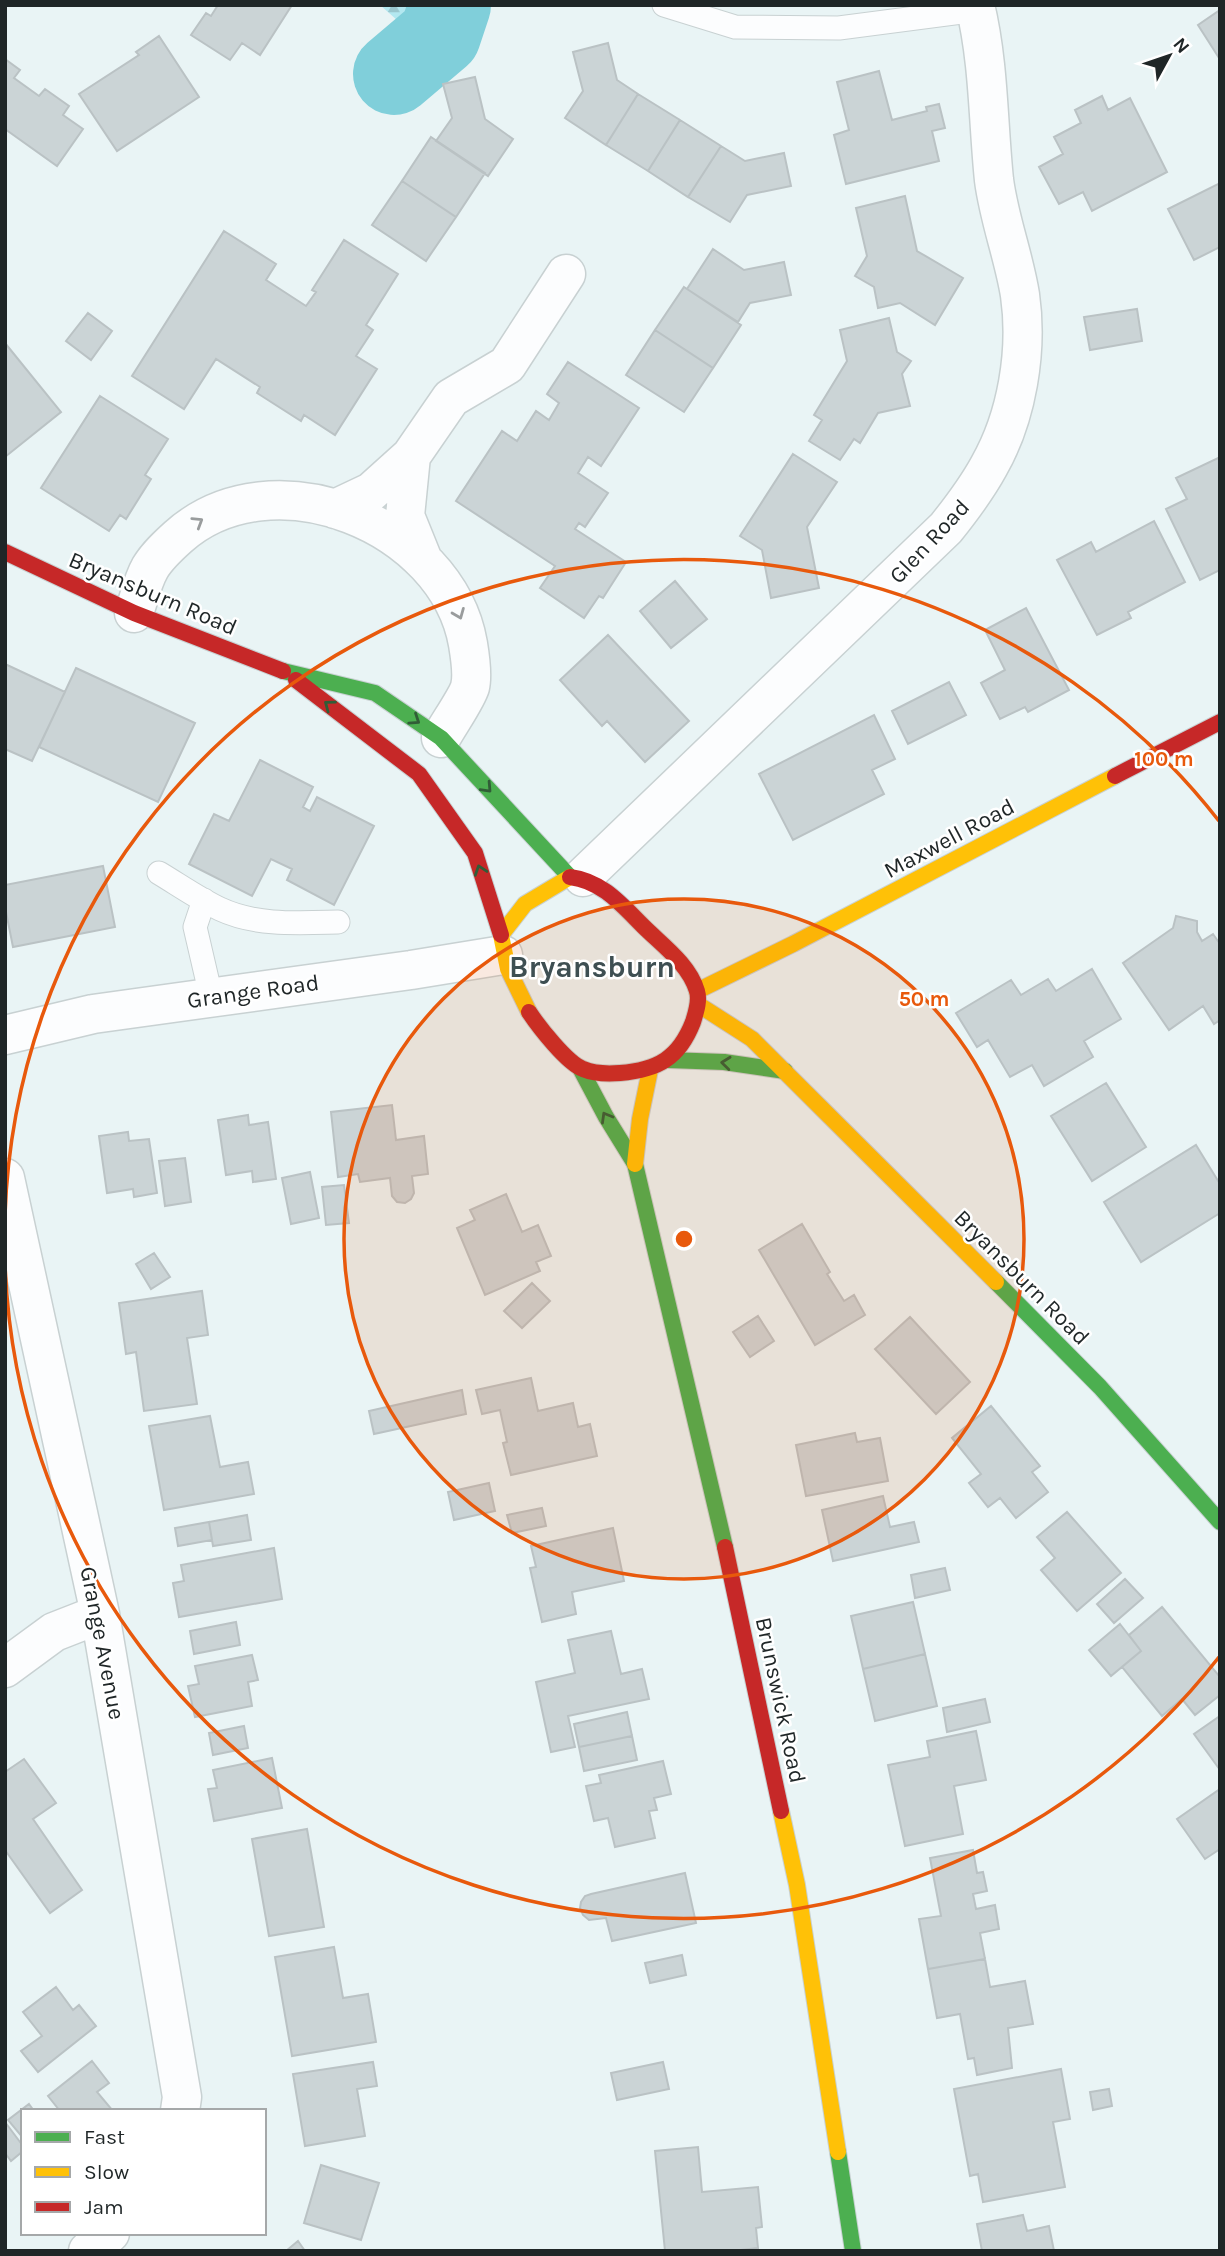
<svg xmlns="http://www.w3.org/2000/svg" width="1225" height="2256" font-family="Karla,sans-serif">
	<defs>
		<pattern id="forest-firs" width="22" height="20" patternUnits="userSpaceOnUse" patternTransform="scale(1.75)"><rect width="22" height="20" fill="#b3e8f0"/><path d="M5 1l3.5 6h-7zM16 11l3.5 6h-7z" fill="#9ac7ce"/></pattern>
	</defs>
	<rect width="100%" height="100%" fill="#e9f4f5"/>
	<path fill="url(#forest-firs)" d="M380 5H433L406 28Z"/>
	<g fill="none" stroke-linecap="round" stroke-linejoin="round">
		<path stroke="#80cfda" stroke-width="82" d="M394 74 440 35 450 5"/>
	</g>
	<path fill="#cbd4d6" stroke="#bac2c4" stroke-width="2" d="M218 5H292L260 55 242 43 230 60 191 35 206 13 211 16Z
		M1220 10V57L1219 58 1198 25Z
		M159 36 199 97 117 151 79 94 139 55 136 52Z
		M608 43 617 80 638 94 606 145 565 118 583 91 573 52Z
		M5 59 20 70 14 78 39 96 45 89 69 106 63 115 83 129 57 166 5 129Z
		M879 71 892 120 927 111 926 107 939 104 945 128 932 131 939 161 846 184 834 135 849 130 837 82Z
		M475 77 485 119 513 139 488 176 436 141 452 118 443 84Z
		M638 94 680 120 648 171 606 145Z
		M1102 96 1108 110 1130 98 1167 172 1092 211 1083 192 1059 204 1039 167 1063 154 1054 137 1081 123 1075 110Z
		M680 120 721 146 688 197 648 171Z
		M431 137 485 173 456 217 402 181Z
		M721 146 745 161 784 153 791 186 747 195 730 222 688 197Z
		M402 181 456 217 426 261 372 225Z
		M1220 183V247L1194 260 1168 209Z
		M905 196 917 251 963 278 935 325 900 303 878 308 874 287 855 276 867 256 856 208Z
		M224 231 276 264 266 280 306 306 316 292 312 290 344 240 398 274 366 325 373 330 356 356 377 369 335 435 304 415 301 421 257 393 260 387 216 359 184 409 132 376Z
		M713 249 744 270 784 262 791 295 750 303 738 322 687 289Z
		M684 287 741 325 713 368 655 330Z
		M1137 309 1142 341 1090 350 1084 317Z
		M88 313 112 331 91 360 66 341Z
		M889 318 897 352 911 361 902 374 910 406 878 413 860 443 854 439 840 460 809 441 822 420 814 415 847 361 840 330Z
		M655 330 713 368 684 412 626 375Z
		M5 343 61 412 5 457Z
		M568 362 639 408 601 466 588 457 578 473 608 493 585 527 579 523 575 529 626 562 603 598 599 596 584 618 540 588 555 566 456 501 502 431 517 441 536 411 549 420 559 403 547 394Z
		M100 396 168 439 145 475 151 479 126 519 120 515 109 531 41 488Z
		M793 454 837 482 807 527 819 588 771 598 762 550 740 536Z
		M1218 458 1220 462V570L1200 580 1166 509 1187 499 1176 478Z
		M1154 521 1185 582 1128 612 1131 618 1097 635 1057 560 1091 542 1096 552Z
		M675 581 707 619 671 648 640 611Z
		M1026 608 1069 690 1028 712 1025 707 1000 719 981 683 1005 670 985 630Z
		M608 635 689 721 645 762 607 721 602 726 560 680Z
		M5 664 65 692 32 761 5 749Z
		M76 668 195 723 158 802 39 747Z
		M949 682 966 715 908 744 892 711Z
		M874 715 895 759 872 770 884 794 793 840 759 774Z
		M260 760 313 787 303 807 310 811 317 797 374 826 334 905 287 880 292 869 271 859 252 896 189 864 214 814 229 821Z
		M103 866 115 927 13 947 5 907V885Z
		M1176 916 1197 921V932L1202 941 1213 934 1220 944V1020L1214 1024 1203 1006 1169 1030 1123 963 1173 928Z
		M1092 969 1121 1019 1084 1041 1093 1057 1044 1086 1032 1065 1010 1077 988 1040 977 1047 956 1013 1011 980 1021 995 1048 979 1056 991Z
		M1106 1083 1146 1147 1092 1181 1051 1116Z
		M392 1105 396 1140 424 1136 428 1174 412 1176 414 1193 411 1199 405 1203 397 1202 392 1196 390 1178 360 1182 358 1174 338 1177 331 1112Z
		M248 1115 249 1125 268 1122 276 1179 253 1182 252 1171 226 1175 218 1120Z
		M128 1132 129 1141 149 1139 157 1193 134 1197 133 1189 107 1193 99 1136Z
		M1196 1145 1220 1184V1213L1141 1262 1104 1202Z
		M185 1158 191 1202 165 1206 159 1161Z
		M310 1172 319 1218 291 1224 282 1178Z
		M344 1185 349 1223 326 1225 322 1187Z
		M506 1194 522 1232 538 1225 551 1256 536 1262 540 1271 485 1295 457 1228 475 1220 470 1210Z
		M802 1224 830 1272 827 1274 844 1301 854 1295 865 1315 815 1345 759 1250Z
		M154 1253 170 1277 151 1289 136 1264Z
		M532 1283 550 1301 522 1328 504 1311Z
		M202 1291 208 1335 187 1338 197 1404 144 1411 136 1352 126 1354 119 1303Z
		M758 1316 774 1341 750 1357 733 1332Z
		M910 1317 970 1382 936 1414 875 1349Z
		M531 1378 538 1411 573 1403 578 1427 590 1424 597 1456 511 1475 503 1443 507 1442 500 1410 482 1414 476 1390Z
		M462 1390 466 1414 374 1434 369 1411Z
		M991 1406 1040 1466 1032 1472 1048 1492 1016 1518 1000 1498 988 1507 969 1483 981 1474 952 1438Z
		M210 1416 220 1467 248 1462 254 1494 164 1510 149 1426Z
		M855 1433 857 1442 880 1438 888 1481 806 1496 796 1445Z
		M489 1483 495 1511 454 1520 448 1492Z
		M883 1496 890 1527 914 1522 919 1542 833 1561 822 1510Z
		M542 1508 546 1526 512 1533 507 1515Z
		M1067 1512 1121 1573 1077 1611 1041 1570 1055 1558 1037 1537Z
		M247 1515 251 1540 213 1546 209 1522Z
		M209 1522 212 1540 178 1546 175 1528Z
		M613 1528 624 1581 572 1592 576 1614 542 1622 530 1568 536 1567 531 1546Z
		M274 1548 282 1599 179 1617 173 1583 184 1581 181 1565Z
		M945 1568 950 1590 915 1598 911 1575Z
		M1125 1579 1143 1598 1114 1623 1097 1604Z
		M913 1602 925 1654 863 1669 851 1616Z
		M1162 1607 1220 1677V1695L1195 1715 1182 1699 1162 1716 1122 1667 1141 1651 1129 1635Z
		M236 1622 240 1645 194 1654 190 1631Z
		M1120 1624 1141 1651 1111 1676 1089 1650Z
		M611 1631 621 1674 642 1669 649 1699 568 1716 575 1747 551 1752 536 1682 575 1673 568 1640Z
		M925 1654 937 1706 875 1721 863 1669Z
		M252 1655 258 1680 248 1682 252 1706 195 1717 188 1686 199 1684 195 1666Z
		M985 1699 990 1722 947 1732 943 1708Z
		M627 1712 632 1736 579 1747 574 1724Z
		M1220 1716V1770L1194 1734Z
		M244 1726 248 1748 213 1755 209 1733Z
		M976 1731 986 1780 954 1786 963 1834 905 1846 888 1765 930 1757 927 1741Z
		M632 1736 637 1760 584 1771 579 1747Z
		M272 1758 282 1808 214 1821 208 1789 217 1788 213 1770Z
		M24 1759 56 1803 33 1819 82 1890 50 1913 5 1850V1772Z
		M663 1761 671 1794 654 1798 657 1810 649 1811 655 1838 615 1847 608 1818 594 1821 586 1786 601 1783 599 1775Z
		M1220 1789V1849L1205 1859 1177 1819Z
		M307 1829 324 1927 269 1936 252 1839Z
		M973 1850 977 1873 983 1872 987 1891 973 1894 976 1909 995 1905 999 1929 980 1933 985 1959 928 1969 919 1919 941 1916 930 1858Z
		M685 1873 696 1923 612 1941 606 1918 589 1920 583 1915 580 1908 581 1902 585 1896 591 1894Z
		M334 1947 343 1998 368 1994 376 2042 292 2056 275 1957Z
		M682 1955 686 1975 650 1983 645 1963Z
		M985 1959 990 1987 1025 1981 1033 2024 1008 2028 1012 2068 977 2075 974 2058 968 2059 960 2014 937 2018 928 1969Z
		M56 1987 73 2010 79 2005 96 2026 38 2072 21 2051 42 2036 23 2012Z
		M92 2061 109 2083 97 2092 113 2111H60L48 2096Z
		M373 2062 377 2086 357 2089 365 2136 305 2146 293 2074Z
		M663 2062 669 2089 617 2100 611 2073Z
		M1061 2069 1070 2119 1053 2122 1065 2187 983 2202 978 2174 970 2176 954 2089Z
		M1109 2089 1112 2106 1093 2110 1090 2092Z
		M29 2104 34 2111H23V2138L8 2120Z
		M5 2122 23 2146V2151L11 2161 5 2153Z
		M698 2147 702 2192 758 2187 762 2227 756 2228 758 2248 732 2251H665L655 2151Z
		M321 2165 379 2183 361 2240 304 2223Z
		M1023 2215 1027 2231 1049 2226 1054 2251H982L977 2224Z
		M298 2241 305 2251H286Z"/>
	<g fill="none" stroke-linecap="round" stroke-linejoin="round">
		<g stroke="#c8d1d2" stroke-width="25">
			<path id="lane" d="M664 5 735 27 839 28 977 10
				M159 873C179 885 199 899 220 909 256 926 299 923 338 922
				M204 900 195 927 211 996"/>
		</g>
		<g stroke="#c8d1d2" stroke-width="41">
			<path id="street" d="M411 456 405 516 422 558
				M335 509 371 492 411 456 451 398 507 365 566 274
				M134 613C139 599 142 582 150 568 157 556 168 546 178 537 272 453 447 524 468 644 470 656 473 675 470 687 467 698 448 725 441 738
				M583 877 946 528C962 508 977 488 989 466 1017 417 1028 351 1020 295 1014 257 999 219 994 180 988 122 989 63 975 5
				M5 1035 93 1014 411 970 503 955
				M5 1178 100 1614 182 2097 180 2111
				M5 1668 54 1632 100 1614
				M88 2251 110 2233"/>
		</g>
		<g stroke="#c8d1d2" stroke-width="18">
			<path id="fast" d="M283 671 375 693 441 738 570 877
				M668 1060 724 1062 785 1071
				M580 1068 606 1117 635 1164 725 1547
				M996 1282 1100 1387 1220 1522
				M838 2152 853 2251"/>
		</g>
		<g stroke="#c8d1d2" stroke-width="18">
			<path id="slow" d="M697 991 793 944 1115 776
				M699 1005 752 1039 996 1282
				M529 1012 508 969 501 935 525 904 570 877
				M635 1164 640 1119 650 1070
				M781 1811 797 1885 838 2152"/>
		</g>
		<g stroke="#c8d1d2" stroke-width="18">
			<path id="jam" d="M5 552 134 613 283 671
				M296 680 419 774 475 853 501 935
				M1115 776 1220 722
				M529 1012C539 1027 567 1063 583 1069 595 1074 608 1074 620 1073 658 1070 679 1058 693 1022 696 1012 700 1001 697 991 689 964 662 945 643 926 621 904 602 881 570 877
				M725 1547 781 1811"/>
		</g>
		<use href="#lane" stroke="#fcfdfe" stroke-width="23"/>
		<use href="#street" stroke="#fcfdfe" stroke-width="38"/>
		<use href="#fast" stroke="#4caf50" stroke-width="16"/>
		<use href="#slow" stroke="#ffc107" stroke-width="16"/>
		<use href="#jam" stroke="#c62828" stroke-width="16"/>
	</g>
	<defs><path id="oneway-chevron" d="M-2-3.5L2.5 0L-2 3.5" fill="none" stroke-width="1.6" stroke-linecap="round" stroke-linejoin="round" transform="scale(1.75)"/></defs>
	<g stroke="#999c9d">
		<use href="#oneway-chevron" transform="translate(198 522) rotate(-32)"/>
		<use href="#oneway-chevron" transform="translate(459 614) rotate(68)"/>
	</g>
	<g stroke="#315d37">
		<use href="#oneway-chevron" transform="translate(329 705) rotate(-143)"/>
		<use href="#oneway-chevron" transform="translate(415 720) rotate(34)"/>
		<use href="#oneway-chevron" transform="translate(487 788) rotate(47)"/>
		<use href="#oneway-chevron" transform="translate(480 870) rotate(-108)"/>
		<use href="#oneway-chevron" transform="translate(726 1063) rotate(-174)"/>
		<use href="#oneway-chevron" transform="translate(606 1117) rotate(-120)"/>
	</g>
	<circle cx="684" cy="1239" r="340" fill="#e8590c" fill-opacity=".12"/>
	<g fill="none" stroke="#e8590c" stroke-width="3.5">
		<circle cx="684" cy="1239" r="340"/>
		<path d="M1219 1657A679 679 0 0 1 5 1263M5 1215A679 679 0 0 1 1219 821"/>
	</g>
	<g text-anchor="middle" stroke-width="5" stroke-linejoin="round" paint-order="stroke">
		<g font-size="23" fill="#1f2627" stroke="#fff">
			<text transform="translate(929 541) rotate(-47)" y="8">Glen Road</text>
			<text transform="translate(153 593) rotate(23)" y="8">Bryansburn Road</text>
			<text transform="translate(949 838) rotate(-28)" y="8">Maxwell Road</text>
			<text transform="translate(253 991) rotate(-8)" y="8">Grange Road</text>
			<text transform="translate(1022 1277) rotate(45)" y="8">Bryansburn Road</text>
			<text transform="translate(103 1643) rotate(79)" y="8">Grange Avenue</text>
			<text transform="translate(781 1700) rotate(78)" y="8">Brunswick Road</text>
		</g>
		<g font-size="30" font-weight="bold" fill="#3e4f52" stroke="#fff">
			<text x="592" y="977">Bryansburn</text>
		</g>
	</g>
	<circle cx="684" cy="1239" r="10" fill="#e8590c" stroke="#fff" stroke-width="3.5"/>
	<g font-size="21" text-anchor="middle" font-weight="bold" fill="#e8590c" stroke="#fff" stroke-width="5" stroke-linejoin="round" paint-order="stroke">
		<text x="1164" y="766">100 m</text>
		<text x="924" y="1006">50 m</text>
	</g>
	<rect width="1225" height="2256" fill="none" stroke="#1f2627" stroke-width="14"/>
	<rect x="21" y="2109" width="245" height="126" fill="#ffffff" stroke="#a5a8a9" stroke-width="2"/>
	<rect x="35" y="2132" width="35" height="10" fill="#4caf50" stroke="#a5a8a9" stroke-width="2"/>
	<text x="84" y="2144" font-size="21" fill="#1f2627">Fast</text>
	<rect x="35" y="2167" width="35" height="10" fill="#ffc107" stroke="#a5a8a9" stroke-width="2"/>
	<text x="84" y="2179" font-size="21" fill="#1f2627">Slow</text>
	<rect x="35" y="2202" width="35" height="10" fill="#c62828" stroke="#a5a8a9" stroke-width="2"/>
	<text x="84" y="2214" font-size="21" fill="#1f2627">Jam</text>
	<g transform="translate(1169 56) rotate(50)" stroke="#ffffff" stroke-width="5" paint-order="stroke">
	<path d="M0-5L12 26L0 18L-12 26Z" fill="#1f2627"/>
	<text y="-10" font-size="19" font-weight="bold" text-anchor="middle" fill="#1f2627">N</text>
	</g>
</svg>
